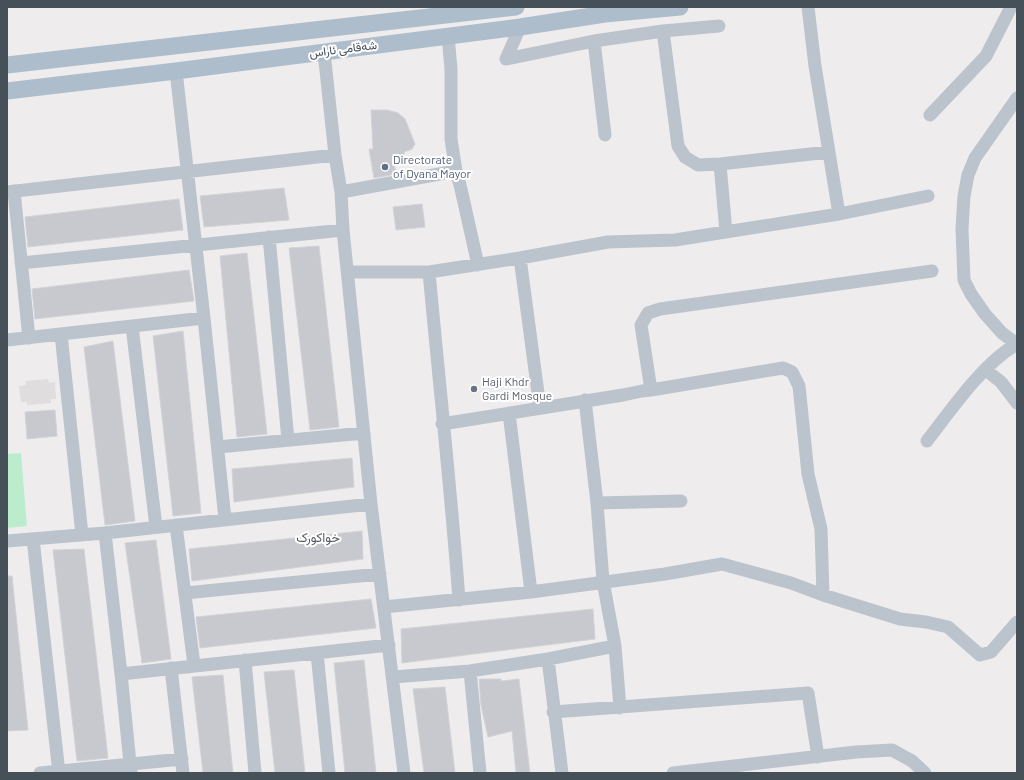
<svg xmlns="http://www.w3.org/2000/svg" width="1024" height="780" font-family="Barlow,Vazirmatn,sans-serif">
	<rect width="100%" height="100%" fill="#efeced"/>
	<path fill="#e0ddde" d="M48 379 49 383 55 382 56 399H51V403L27 405V402H21L19 386 26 385 25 381Z"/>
	<path fill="#bbedcd" d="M21 453 27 526 7 528V454Z"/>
	<path fill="#c7c9cf" stroke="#d1d3d8" d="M371 110H387L398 113 405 119 415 144 412 149 404 152V156L393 157 396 174 374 178 369 149H373Z
		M284 188 289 220 204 227 200 196Z
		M179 199 183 230 28 247 25 217Z
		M422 204 425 227 396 230 393 207Z
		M319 246 339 427 310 430 289 248Z
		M247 253 267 434 237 437 220 256Z
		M189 270 194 301 35 319 32 289Z
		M183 331 201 513 173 516 153 336Z
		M113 341 135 521 105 525 84 347Z
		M55 410 57 436 27 439 25 412Z
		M352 458 354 487 234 502 232 469Z
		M362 531 363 559 192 581 189 549Z
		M156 540 171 659 142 663 125 543Z
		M84 549 108 758 77 761 53 550Z
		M7 576H12L28 730 7 731Z
		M371 599 376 628 200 648 196 617Z
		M593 609 595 639 402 663 401 629Z
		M364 660 376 773H345L334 663Z
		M294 670 305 773H275L264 672Z
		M223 675 233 773H203L192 677Z
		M479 679H501V681L519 679 530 773H516L512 731 488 737 481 705Z
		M445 687 455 773H424L413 689Z"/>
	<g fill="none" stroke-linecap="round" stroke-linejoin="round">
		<path stroke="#bbc4cc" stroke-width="13" d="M663 31 678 146 685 157 698 165 720 164 829 152
			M448 36 451 69V139L456 171 461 189 478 265
			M594 41 605 135
			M324 52 335 155 341 192 343 230 371 504 404 773
			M506 59 594 41 663 31 719 26
			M506 59 520 27
			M176 71 204 318 225 519
			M1017 98 975 158 968 175 964 196 962 229 964 280 971 294 985 314 1002 333 1017 344
			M930 115 986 56 1011 7
			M720 164 726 232
			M14 191 29 338
			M7 192 335 155
			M341 192 456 171
			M839 214 928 196
			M269 237 288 440
			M520 258 540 408
			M21 263 343 230
			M348 272H429L520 258 608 242 675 240 839 214 815 66 808 7
			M429 272C439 381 451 490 459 600
			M132 326 156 527
			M61 334 82 535
			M7 340 204 318
			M986 370 1001 382 1017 403
			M651 390 783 368 792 372 799 386 808 474 821 529 823 595
			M585 400 597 503 603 581 615 646 620 708
			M509 413 531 592
			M442 424 623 395 642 391 651 390 641 325 648 313 660 309 932 271
			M927 441C951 410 983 363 1017 344
			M218 447 364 433
			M597 503 681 501
			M176 525 194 665
			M105 533 121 674 131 773
			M33 539 59 773
			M7 541 105 533 371 504
			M185 593 380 574
			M384 607 531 592 665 574 722 564 791 583 823 595 900 619 926 622 948 627 980 655 991 652 1017 622
			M317 653 329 773
			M548 659 562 773
			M245 660 255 773
			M171 668 183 773
			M470 671 480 773
			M121 674 389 645
			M393 677 470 671 548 659 615 646
			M553 712 808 693 818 757
			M40 773 182 759
			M673 773 856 752 892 750 912 761 925 773"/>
		<path stroke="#adbdcb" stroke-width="17" d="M7 65 516 7
			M7 91 176 71 520 27 605 14 680 7"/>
	</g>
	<circle fill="#5c6f8a" stroke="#fff" stroke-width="1.5" cx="385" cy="167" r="4"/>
	<circle fill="#6b7280" stroke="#fff" stroke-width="1.5" cx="474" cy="389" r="4"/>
	<g text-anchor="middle" stroke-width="4" stroke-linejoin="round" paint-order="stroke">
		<g font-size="12" fill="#465059" stroke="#fff">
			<text transform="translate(343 49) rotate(-7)" y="4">شەقامی ئاراس</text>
		</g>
		<g font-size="12" fill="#4e5e75" stroke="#fff" text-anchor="start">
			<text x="393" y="164">Directorate<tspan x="393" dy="14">of Dyana Mayor</tspan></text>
		</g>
		<g font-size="12" fill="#5b616d" stroke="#fff" text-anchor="start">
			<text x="482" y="386">Haji Khdr<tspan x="482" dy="14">Gardi Mosque</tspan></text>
		</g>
		<g font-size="13" fill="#595d61" stroke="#fff">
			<text x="318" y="542">خواکورک</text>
		</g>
	</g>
	<rect width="1024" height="780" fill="none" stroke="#465059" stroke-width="16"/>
</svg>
